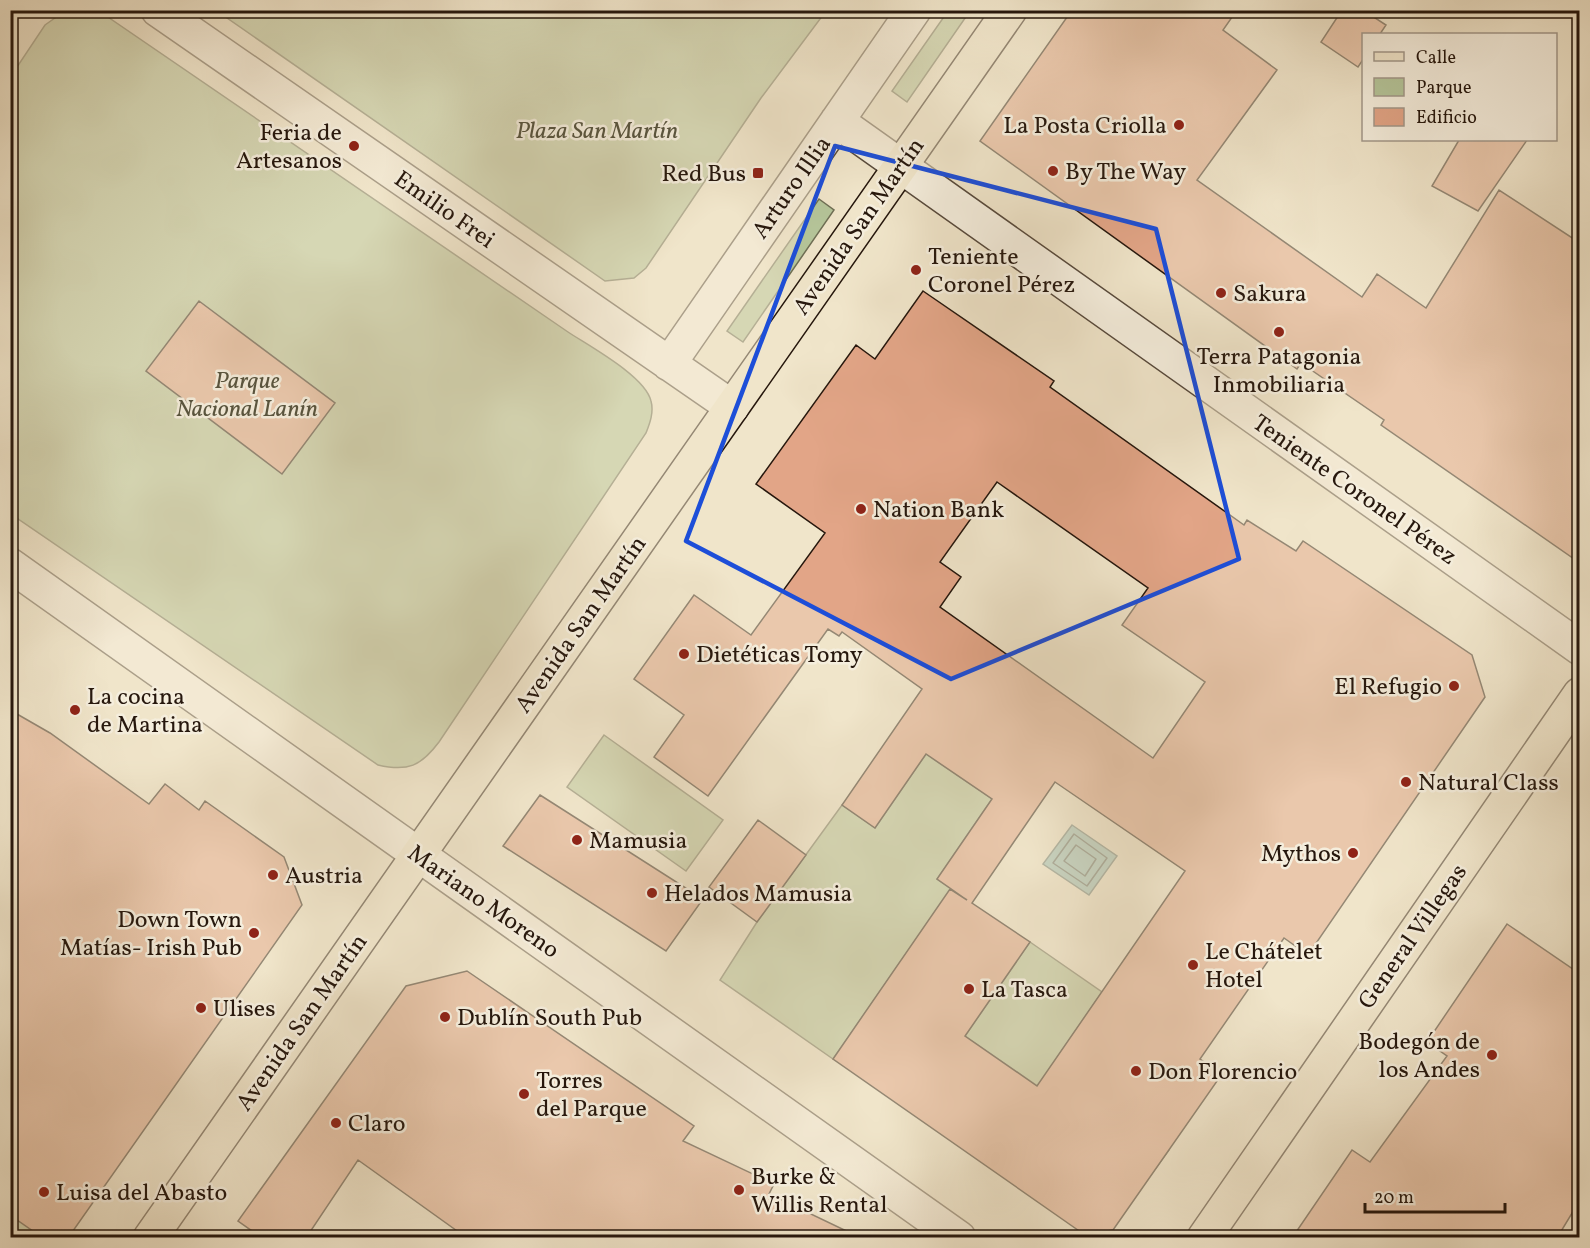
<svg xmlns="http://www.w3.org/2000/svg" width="1590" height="1248" font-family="Vollkorn,serif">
	<rect width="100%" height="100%" fill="#f0e5ca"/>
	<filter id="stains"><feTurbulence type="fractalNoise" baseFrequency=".00333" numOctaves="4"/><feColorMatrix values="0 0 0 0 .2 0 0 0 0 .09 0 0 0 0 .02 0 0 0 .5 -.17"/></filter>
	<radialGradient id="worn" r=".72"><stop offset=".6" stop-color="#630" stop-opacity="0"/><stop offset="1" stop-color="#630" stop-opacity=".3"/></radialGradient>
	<path fill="#b5c59a" stroke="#6e6e54" stroke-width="1.5" d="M65 11H99L568 332C589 346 645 376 651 401 654 412 650 423 646 433L439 742C421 766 408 772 378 765L11 514V76L45 25Z
		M217 11H826L761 98 646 268 634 278 605 281Z
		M948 11H970L907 102 892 91Z
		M819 199 834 210 743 342 727 331Z
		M604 735 723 820 686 871 567 787Z
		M926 754 992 799 937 879 951 889 833 1059 720 980 757 922 842 805 875 828Z
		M1030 942 1102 992 1050 1068 1169 1150 1156 1168 965 1036Z
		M11 1215 43 1237H11Z"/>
	<path fill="#9abfb7" stroke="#6c7c73" stroke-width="1.5" d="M1072 825 1117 856 1089 895 1043 864Z"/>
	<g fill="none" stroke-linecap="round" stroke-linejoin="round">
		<path stroke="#606b62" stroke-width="1.5" d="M1074 834 1107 858 1087 886 1053 863Z
			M1076 845 1096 859 1085 876 1064 861Z"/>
	</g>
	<path fill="#e2a587" stroke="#26170d" stroke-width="1.5" fill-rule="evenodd" d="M1072 10H1237L1223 30 1277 70 1197 180 1362 297 1377 274 1426 308 1499 190 1580 243V563L1381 425 1384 420 1301 363 1297 369 980 141Z
		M1342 10H1363L1386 25 1380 34H1364V58L1358 67 1321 42Z
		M1459 140H1527L1478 211 1432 186Z
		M923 291 1054 381 1050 387 1244 525 1247 520 1296 551 1303 541 1472 655 1485 697 1308 955 1284 938 1200 1059 1222 1074 1113 1230 1085 1235 833 1059 950 889 967 900 937 879 992 799 926 754 875 828 842 805 922 689 842 632 839 636 828 629 708 796 654 757 684 715 634 679 694 595 751 635 825 533 756 484 856 345 875 359ZM997 482 1148 588 1122 625 1205 682 1153 758 940 607 961 577 940 562ZM1055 782 1185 871 1037 1086 965 1036 1030 942 972 903Z
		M199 301 335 403 282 474 146 371Z
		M10 710 50 733 149 804 165 784 199 810 205 801 284 857 302 905 68 1238H43L10 1215Z
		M540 795 703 899 666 951 503 846Z
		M758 820 806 855 757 922 709 887Z
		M1507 924 1580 974V1200L1557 1238H1292L1352 1150 1370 1162 1447 1056 1427 1042Z
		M467 971 694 1126 683 1141 774 1184 769 1194 861 1238H467L358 1160 306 1238H262L238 1221 406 986Z"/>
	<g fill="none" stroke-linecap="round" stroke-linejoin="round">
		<g stroke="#584a3c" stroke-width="36">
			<path id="street" d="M158 10 732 407
				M837 121 1580 648
				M669 364 914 10
				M10 565 959 1238"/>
		</g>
		<g stroke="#26170d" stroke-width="36">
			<path id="primary" d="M150 1238 1010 10
				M1204 1238 1580 694"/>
		</g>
		<use href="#street" stroke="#f5eedd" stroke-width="33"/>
		<use href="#primary" stroke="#f0e5ca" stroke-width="33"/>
	</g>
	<path d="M0 0H1590V1248H0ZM835 146 1156 229 1239 559 951 679 686 541Z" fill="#f0e5ca" fill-opacity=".55" fill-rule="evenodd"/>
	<path fill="none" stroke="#1d4ed8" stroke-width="4.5" stroke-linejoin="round" d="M835 146 1156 229 1239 559 951 679 686 541Z"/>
	<g fill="#8f2418" stroke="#f5eedd" stroke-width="2">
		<circle cx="1179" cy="125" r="6"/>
		<circle cx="354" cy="146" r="6"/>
		<circle cx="1053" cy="171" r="6"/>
		<rect x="752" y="167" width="12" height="12" rx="3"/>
		<circle cx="916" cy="270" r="6"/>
		<circle cx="1221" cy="293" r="6"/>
		<circle cx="1279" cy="332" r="6"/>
		<circle cx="861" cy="509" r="6"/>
		<circle cx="684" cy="654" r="6"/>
		<circle cx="1454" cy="686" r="6"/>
		<circle cx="75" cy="710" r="6"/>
		<circle cx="1406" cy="782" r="6"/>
		<circle cx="577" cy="840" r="6"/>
		<circle cx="1353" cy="853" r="6"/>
		<circle cx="273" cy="875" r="6"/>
		<circle cx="652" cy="893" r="6"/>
		<circle cx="254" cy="933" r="6"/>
		<circle cx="1193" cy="965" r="6"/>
		<circle cx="969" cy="989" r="6"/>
		<circle cx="201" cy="1008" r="6"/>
		<circle cx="445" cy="1017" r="6"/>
		<circle cx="1492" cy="1055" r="6"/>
		<circle cx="1136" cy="1071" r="6"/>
		<circle cx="524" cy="1094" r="6"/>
		<circle cx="336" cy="1123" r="6"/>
		<circle cx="739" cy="1190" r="6"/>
		<circle cx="44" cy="1192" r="6"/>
	</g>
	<g text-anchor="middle" stroke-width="5" stroke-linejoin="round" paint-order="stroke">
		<g font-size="24" fill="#26170d" stroke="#f5eedd" text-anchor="start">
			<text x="1167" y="133" text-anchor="end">La Posta Criolla</text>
			<text x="342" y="140" text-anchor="end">Feria de<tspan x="342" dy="28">Artesanos</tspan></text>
			<text x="1065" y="179">By The Way</text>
			<text x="746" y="181" text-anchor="end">Red Bus</text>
			<text x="928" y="264">Teniente<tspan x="928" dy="28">Coronel Pérez</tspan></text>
			<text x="1233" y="301">Sakura</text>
			<text x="1279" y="364" text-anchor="middle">Terra Patagonia<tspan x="1279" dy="28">Inmobiliaria</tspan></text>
			<text x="873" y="517">Nation Bank</text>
			<text x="696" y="662">Dietéticas Tomy</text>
			<text x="1442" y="694" text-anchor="end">El Refugio</text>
			<text x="87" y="704">La cocina<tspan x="87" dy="28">de Martina</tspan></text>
			<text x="1418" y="790">Natural Class</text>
			<text x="589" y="848">Mamusia</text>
			<text x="1341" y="861" text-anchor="end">Mythos</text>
			<text x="285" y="883">Austria</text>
			<text x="664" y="901">Helados Mamusia</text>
			<text x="242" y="927" text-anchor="end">Down Town<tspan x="242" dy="28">Matías- Irish Pub</tspan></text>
			<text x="1205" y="959">Le Chátelet<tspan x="1205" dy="28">Hotel</tspan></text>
			<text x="981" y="997">La Tasca</text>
			<text x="213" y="1016">Ulises</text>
			<text x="457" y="1025">Dublín South Pub</text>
			<text x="1480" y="1049" text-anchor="end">Bodegón de<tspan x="1480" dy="28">los Andes</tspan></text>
			<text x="1148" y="1079">Don Florencio</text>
			<text x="536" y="1088">Torres<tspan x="536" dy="28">del Parque</tspan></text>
			<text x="348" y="1131">Claro</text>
			<text x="751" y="1184">Burke &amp;<tspan x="751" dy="28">Willis Rental</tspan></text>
			<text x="56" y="1200">Luisa del Abasto</text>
		</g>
		<g font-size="24" font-style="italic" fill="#58543e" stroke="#f5eedd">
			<text x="597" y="138">Plaza San Martín</text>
			<text x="247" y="388">Parque<tspan x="247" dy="28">Nacional Lanín</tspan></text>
		</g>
		<g font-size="24" fill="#26170d" stroke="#f5eedd">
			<text transform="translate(791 187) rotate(-55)" y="8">Arturo Illia</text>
			<text transform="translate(445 209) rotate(35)" y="8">Emilio Frei</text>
			<text transform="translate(858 226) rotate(-55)" y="8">Avenida San Martín</text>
			<text transform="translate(1355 489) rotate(35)" y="8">Teniente Coronel Pérez</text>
			<text transform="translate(580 624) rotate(-55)" y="8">Avenida San Martín</text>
			<text transform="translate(484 901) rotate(35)" y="8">Mariano Moreno</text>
			<text transform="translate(1412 936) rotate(-55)" y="8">General Villegas</text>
			<text transform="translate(301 1022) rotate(-55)" y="8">Avenida San Martín</text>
		</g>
	</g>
	<rect width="1590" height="1248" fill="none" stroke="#f0e5ca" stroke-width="36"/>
	<rect x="12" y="12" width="1566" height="1224" fill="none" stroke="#26170d" stroke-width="3"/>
	<rect x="18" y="18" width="1554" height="1212" fill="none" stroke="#26170d" stroke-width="1.5"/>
	<rect x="1362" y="33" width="195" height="108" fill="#f5eedd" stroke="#a2988a" stroke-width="1.5"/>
	<rect x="1374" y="52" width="30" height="9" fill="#f0e5ca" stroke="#a2988a" stroke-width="1.5"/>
	<text x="1416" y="63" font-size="18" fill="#26170d">Calle</text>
	<rect x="1374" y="78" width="30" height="18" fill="#b5c59a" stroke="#a2988a" stroke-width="1.5"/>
	<text x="1416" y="93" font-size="18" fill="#26170d">Parque</text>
	<rect x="1374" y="108" width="30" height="18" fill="#e2a587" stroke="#a2988a" stroke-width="1.5"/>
	<text x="1416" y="123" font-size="18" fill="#26170d">Edificio</text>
	<path d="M1365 1203v9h140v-9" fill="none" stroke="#26170d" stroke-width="3"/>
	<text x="1374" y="1203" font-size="18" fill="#26170d" stroke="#f5eedd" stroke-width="4.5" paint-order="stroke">20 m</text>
	<rect width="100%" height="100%" filter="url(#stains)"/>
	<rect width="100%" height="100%" fill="url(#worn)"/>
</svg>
